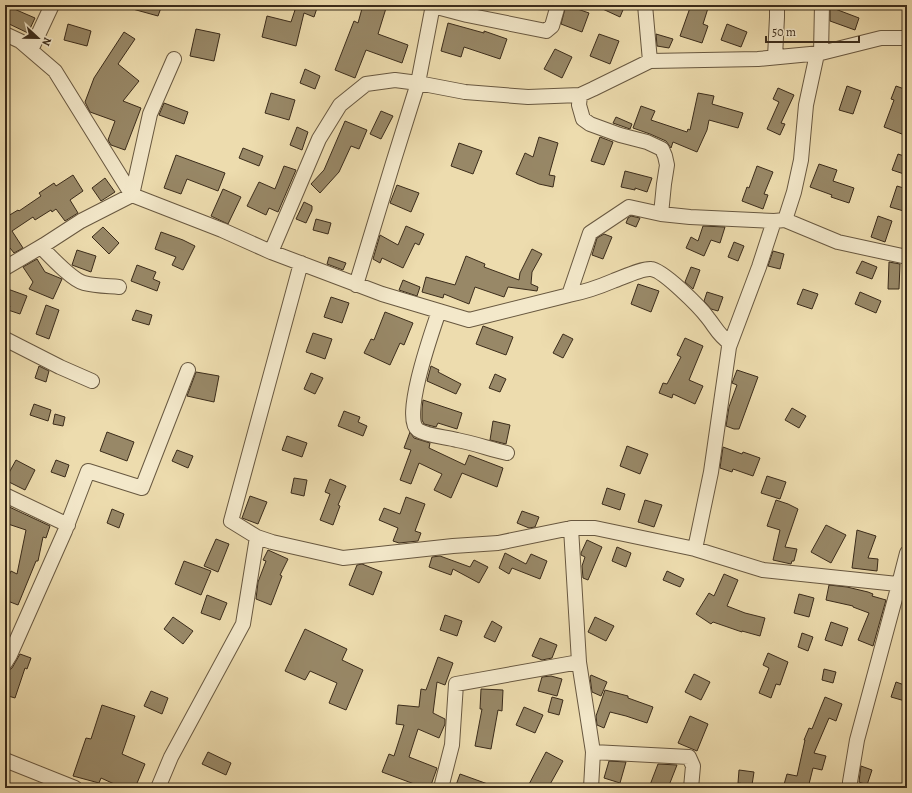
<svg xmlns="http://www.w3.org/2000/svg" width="912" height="793" font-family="Alegreya,serif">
	<rect width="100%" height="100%" fill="#eddcae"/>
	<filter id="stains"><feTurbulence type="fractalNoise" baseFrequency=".005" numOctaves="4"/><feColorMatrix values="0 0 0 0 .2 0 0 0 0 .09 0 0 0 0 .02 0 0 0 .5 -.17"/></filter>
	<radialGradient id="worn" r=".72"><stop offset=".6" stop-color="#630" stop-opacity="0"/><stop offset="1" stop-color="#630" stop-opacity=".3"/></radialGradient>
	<path fill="#988867" stroke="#3b2c1b" d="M5 5 35 18 28 33 5 22Z
		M129 5H162L158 16 129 8Z
		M285 5H318L314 17 304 13 296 46 262 37 267 16 291 22 295 10 285 6Z
		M363 5H387L378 34 408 45 402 63 366 50 355 78 335 70 354 21 358 23Z
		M566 5 589 13 582 32 561 24Z
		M594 5H625L620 17Z
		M691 5H709L703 24 708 26 702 43 680 36Z
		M830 7 859 18 855 30 830 21Z
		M448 23 484 33V31L507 39 500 59 464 47 461 57 441 51Z
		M68 24 91 31 87 46 64 40Z
		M727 24 747 32 741 47 721 40Z
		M196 29 220 34 214 61 190 56Z
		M124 32 135 39 118 64 139 81 123 101 141 108 125 150 111 145 108 140 115 121 90 112 85 102 94 78Z
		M599 34 619 41 610 64 590 56Z
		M656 34 673 39 669 48 657 46Z
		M555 49 572 57 562 78 544 69Z
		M305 69 320 76 315 89 300 83Z
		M847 86 861 91 853 114 839 110Z
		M896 86 907 90V136L884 127 894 100 891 99Z
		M778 88 794 95 781 123 785 124 780 135 767 129 779 102 773 99Z
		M271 93 295 100 289 120 265 113Z
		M698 93 714 96 712 104 743 113 738 128 709 120 707 130 697 152 673 142 671 148 666 141 650 134 633 128 641 106 655 111 651 120 687 132 688 129 690 130Z
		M164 103 188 112 184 124 159 115Z
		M381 111 393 116 381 139 370 134Z
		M616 117 632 124 630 129 613 123Z
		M345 121 367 130 359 149 351 146 339 172 320 193 311 184 324 170Z
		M297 127 308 132 302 150 290 145Z
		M539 137 558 143 549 175 555 176 553 187 539 184 516 174 525 153 533 157Z
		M600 137 613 142 604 165 591 161Z
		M459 143 482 151 473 174 451 166Z
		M243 148 263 156 259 166 239 158Z
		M898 154 907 157V175L892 170Z
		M176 155 225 173 218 191 187 179 181 194 164 188Z
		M819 164 837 170 833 181 854 188 849 203 831 197 832 195 810 187Z
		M284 166 296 170 278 212 269 208 266 215 247 206 259 182 275 189Z
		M757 166 773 172 764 194 768 195 763 209 742 201 747 187 749 188Z
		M625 171 652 178 647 192 635 188V190L621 187Z
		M73 175 83 191 70 200 78 213 65 221 56 209 52 212 51 210 35 220 33 217 12 231 23 248 14 253 10 248 5 251V220V221L10 218 8 216 18 210 19 211 41 196 39 193 54 183 56 186Z
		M105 178 115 192 101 201 92 188Z
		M397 185 419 193 411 212 390 203Z
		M897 186 907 189V212L890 207Z
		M223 189 241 197 228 224 211 216Z
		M304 202 312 206V210L306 223 296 219Z
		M631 216 640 218 636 227 626 223 628 218Z
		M878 216 892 221 885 242 871 237Z
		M316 219 331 223 328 234 313 230Z
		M406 226 424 234 419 245 415 243 403 268 382 258 380 263 373 259 380 235 398 245Z
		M703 226 725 227 720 243 711 240 704 256 686 248 691 237 698 241Z
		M103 227 119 243 109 254 92 237Z
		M161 232 183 240 195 246 183 270 172 265 176 257 155 249Z
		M604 234 612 237 603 259 592 255 597 238Z
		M734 242 744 246 738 261 728 257Z
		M532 249 542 254 532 272 531 284 538 287 537 291 508 287 504 297 475 287 469 304 444 294 443 298 422 292 426 277 455 285 466 256 485 264 484 267 519 280 520 273Z
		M77 250 96 256 91 272 72 265Z
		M773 251 784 254 780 269 768 266Z
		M329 257 346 263 343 270 327 264Z
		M37 259 45 272 62 279 53 299 29 289 33 282 23 267Z
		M862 261 877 267 872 279 856 273Z
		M889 262 900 264 899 289H888Z
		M137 265 156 272 153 279 160 282 157 291 131 281Z
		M691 267 700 270 693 289 685 282Z
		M403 280 420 287 417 296 399 290Z
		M638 284 659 291 651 312 631 304Z
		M5 288 27 296 20 314 8 310 10 306 5 304Z
		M803 289 818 294 812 309 797 304Z
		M707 292 723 297 718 311 711 309 704 301Z
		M860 292 881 301 876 313 855 304Z
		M331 297 349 303 342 323 324 317Z
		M46 305 59 310 49 339 36 334Z
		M136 310 152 315 149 325 132 320Z
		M385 312 413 323 404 345 400 343 390 365 364 353 371 339 374 340Z
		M483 326 513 337 506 355 476 344Z
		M313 333 332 339 325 359 306 352Z
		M563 334 573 339 563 358 553 353Z
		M685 338 703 346 689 380 703 386 695 404 673 394 672 398 659 393 663 383 667 384 681 357 677 355Z
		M39 366 49 371 46 382 35 378Z
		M431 366 439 370 438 372 461 384 456 394 427 381Z
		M737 370 758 377 739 429H734L726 426 729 407 737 385 732 383Z
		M196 372 219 376 214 402 187 396Z
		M311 373 323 378 315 394 304 389Z
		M495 374 506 379 500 392 489 388Z
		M423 400 462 413 457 429 438 423 436 427 424 424 422 420V409Z
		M34 404 51 410 48 421 30 415Z
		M792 408 806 416 799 428 785 420Z
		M344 411 360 417 358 422 367 426 363 436 338 426Z
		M55 414 65 417 63 426 53 424Z
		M493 421 510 425 506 444 490 440Z
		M107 432 134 442 127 461 100 451Z
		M410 432 414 438 430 443 429 448 465 465 469 455 503 468 497 487 462 473 451 498 434 490 442 474 419 463 411 484 400 480 411 450 404 448Z
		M287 436 307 443 302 457 282 450Z
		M627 446 648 454 640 474 620 466Z
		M723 447 742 454 743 452 760 458 753 476 733 469 732 472 720 468Z
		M177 450 193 456 188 468 172 461Z
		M16 460 35 470 25 490 5 480Z
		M56 460 69 465 65 477 51 472Z
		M767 476 786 482 780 499 761 493Z
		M294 478 307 480 304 496 291 493Z
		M330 479 346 486 338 505 340 506 333 525 320 520 330 494 325 492Z
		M607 488 625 494 620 510 602 504Z
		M250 496 267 502 258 524 242 518Z
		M406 497 425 504 415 531 421 533 418 541 399 543 393 541 398 528 379 520 384 508 400 514Z
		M645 500 662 505 654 527 638 522Z
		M776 500 788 504 798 509 785 547 797 549 794 561H792L791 564 773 560 780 530 767 526Z
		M5 505 50 526 46 538 43 537 38 561H36L18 605 5 600V584L11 571 17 574 26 530 5 523Z
		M112 509 124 514 119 528 107 523Z
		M522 511 539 517 535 527 529 528 517 523Z
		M826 525 846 535 831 563 811 552Z
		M857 530 876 536 868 558 878 559 877 571 852 568Z
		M216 539 229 544 218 572 204 566Z
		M587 540 602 547 588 580 583 578 582 566 585 557 581 555V553Z
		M617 547 631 553 626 567 612 561Z
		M268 550 288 559 280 575 282 576 271 605 256 599 258 582 266 561 263 560Z
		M505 553 526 564 531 554 547 561 540 579 512 568 509 574 499 568Z
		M440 556 470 567 474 560 488 567 479 583 453 569 451 575 429 567 432 557Z
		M184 561 211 571 201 595 175 584Z
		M362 564 382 572 373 595 349 585 357 565Z
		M667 571 684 579 680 587 663 580Z
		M724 574 738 580 727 606 745 613 765 618 760 636 742 631V632L713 622 711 624 696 614 709 593 714 596Z
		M829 585 847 587 868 592 873 594 872 596 886 600 873 646 858 640 869 613 853 607V606L826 600Z
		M799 594 814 598 809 617 794 613Z
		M207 595 227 603 220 620 201 613Z
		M445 615 462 621 457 636 440 630Z
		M173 617 193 631 183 644 164 629Z
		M595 617 614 626 606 641 588 632Z
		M492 621 502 627 495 642 484 637Z
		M831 622 848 628 842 646 825 640Z
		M305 629 347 649 342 660 363 670 346 710 329 703 337 683 310 671 305 680 285 671Z
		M802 633 813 637 808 651 798 647Z
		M540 638 557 645 552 658 542 660 532 656Z
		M768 653 788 662 780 685 776 684 771 698 759 693 769 668 763 665Z
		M20 654 31 658 27 669 25 668 15 698 5 695V678L8 671 12 668Z
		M438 657 453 663 445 685 437 682 433 713 445 719V724L439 738 418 729 409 757 437 768 430 788H425L382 772 389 754 394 756 404 725 396 724 398 705 419 707 421 689 426 690Z
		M824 669 836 672 833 683 822 680Z
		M694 674 710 682 701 700 685 692Z
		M591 675 607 682 601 696 592 692 590 677Z
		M551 676 562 679 557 696 538 691 542 677Z
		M896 682 907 686V693L905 701 891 697Z
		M481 689 503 690 502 711 498 710 491 749 475 746 482 709H480Z
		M605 690 628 696V698L653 707 647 723 626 716 610 712 604 728 597 725 596 716Z
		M151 691 168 698 162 714 144 706Z
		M552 697 563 700 559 715 548 712Z
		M825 697 842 704 836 721 829 718 814 753 826 756 822 770 813 768 808 788H783L787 774 797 776 805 740H804L809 728 812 729Z
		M102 705 135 716 122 754 145 764 135 788H123L101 778 99 783 73 776 86 738 91 739Z
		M524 707 543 715 535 733 516 725Z
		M690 716 708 724 697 751 678 743Z
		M208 752 231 763 226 775 202 764Z
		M546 752 563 761 548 788H527Z
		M609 761 626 762 620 783 604 778Z
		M658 764 677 765 668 788H658L650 785Z
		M861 766 872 770 867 785 859 782Z
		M739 770 754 772 752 785 738 783Z
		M460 774 496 787V788H455Z"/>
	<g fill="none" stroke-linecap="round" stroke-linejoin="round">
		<g stroke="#685840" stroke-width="16">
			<path id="street" d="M645 5 650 61
				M433 6 467 15 546 31 552 26 558 5
				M5 34 20 41 55 71 132 195
				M31 50 52 5
				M821 53 822 5
				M775 57 777 17V5
				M580 95 579 105 583 119 590 124 620 135 647 142 662 149 665 156 667 165 664 184 661 214
				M132 195 150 114 174 59
				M785 220 794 192 801 160 806 105 817 54
				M41 247C50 256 72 280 84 283 95 286 108 286 119 287
				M271 252 382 294 469 320 569 295 590 233 629 207 661 214 690 217 774 221 785 220 838 242 907 257
				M301 263 231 521 257 537 272 542 343 558 453 546 498 543 571 528 579 662 593 752
				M5 268 44 245 81 221 132 195 222 230 271 252 319 139 340 105 366 84 395 80 418 83 465 92 528 97 580 95 593 89 650 61 758 59 821 53 881 38H907
				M356 285 393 163 418 83 433 5
				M569 295C584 292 599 287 613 281 622 278 642 268 651 269 663 270 700 307 708 318 716 328 719 336 730 343
				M439 311C433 329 401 418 418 430 427 436 446 437 457 440 473 443 490 449 507 453
				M5 339 60 367 92 381
				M5 495 68 525
				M571 528H595L695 549 763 570 907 585
				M695 549 711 472 729 347 759 267 774 221
				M5 663 10 655 65 531 88 471 142 488 188 370
				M5 760 75 788
				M158 788 171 757 243 624 257 537
				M441 788 452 745 456 684 579 662
				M591 788 593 752 689 757 693 766 691 788
				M850 788V782L857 740 899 584 907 553"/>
		</g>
		<use href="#street" stroke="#f3e8ca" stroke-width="14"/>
	</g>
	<rect width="912" height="793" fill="none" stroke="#eddcae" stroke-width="20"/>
	<rect x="6" y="6" width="900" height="781" fill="none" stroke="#3b2c1b" stroke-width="2"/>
	<rect x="10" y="10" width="892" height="773" fill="none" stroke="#3b2c1b"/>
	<g transform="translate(38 38) rotate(112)" stroke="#f3e8ca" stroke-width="3" paint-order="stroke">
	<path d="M0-3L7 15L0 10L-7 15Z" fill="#3b2c1b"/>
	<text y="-6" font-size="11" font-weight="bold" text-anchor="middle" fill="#3b2c1b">N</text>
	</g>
	<path d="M766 36v6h93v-6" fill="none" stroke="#3b2c1b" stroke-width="2"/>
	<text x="772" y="36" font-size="12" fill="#3b2c1b" stroke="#f3e8ca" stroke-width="3" paint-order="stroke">50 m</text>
	<rect width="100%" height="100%" filter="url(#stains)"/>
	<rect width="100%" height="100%" fill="url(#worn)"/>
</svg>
